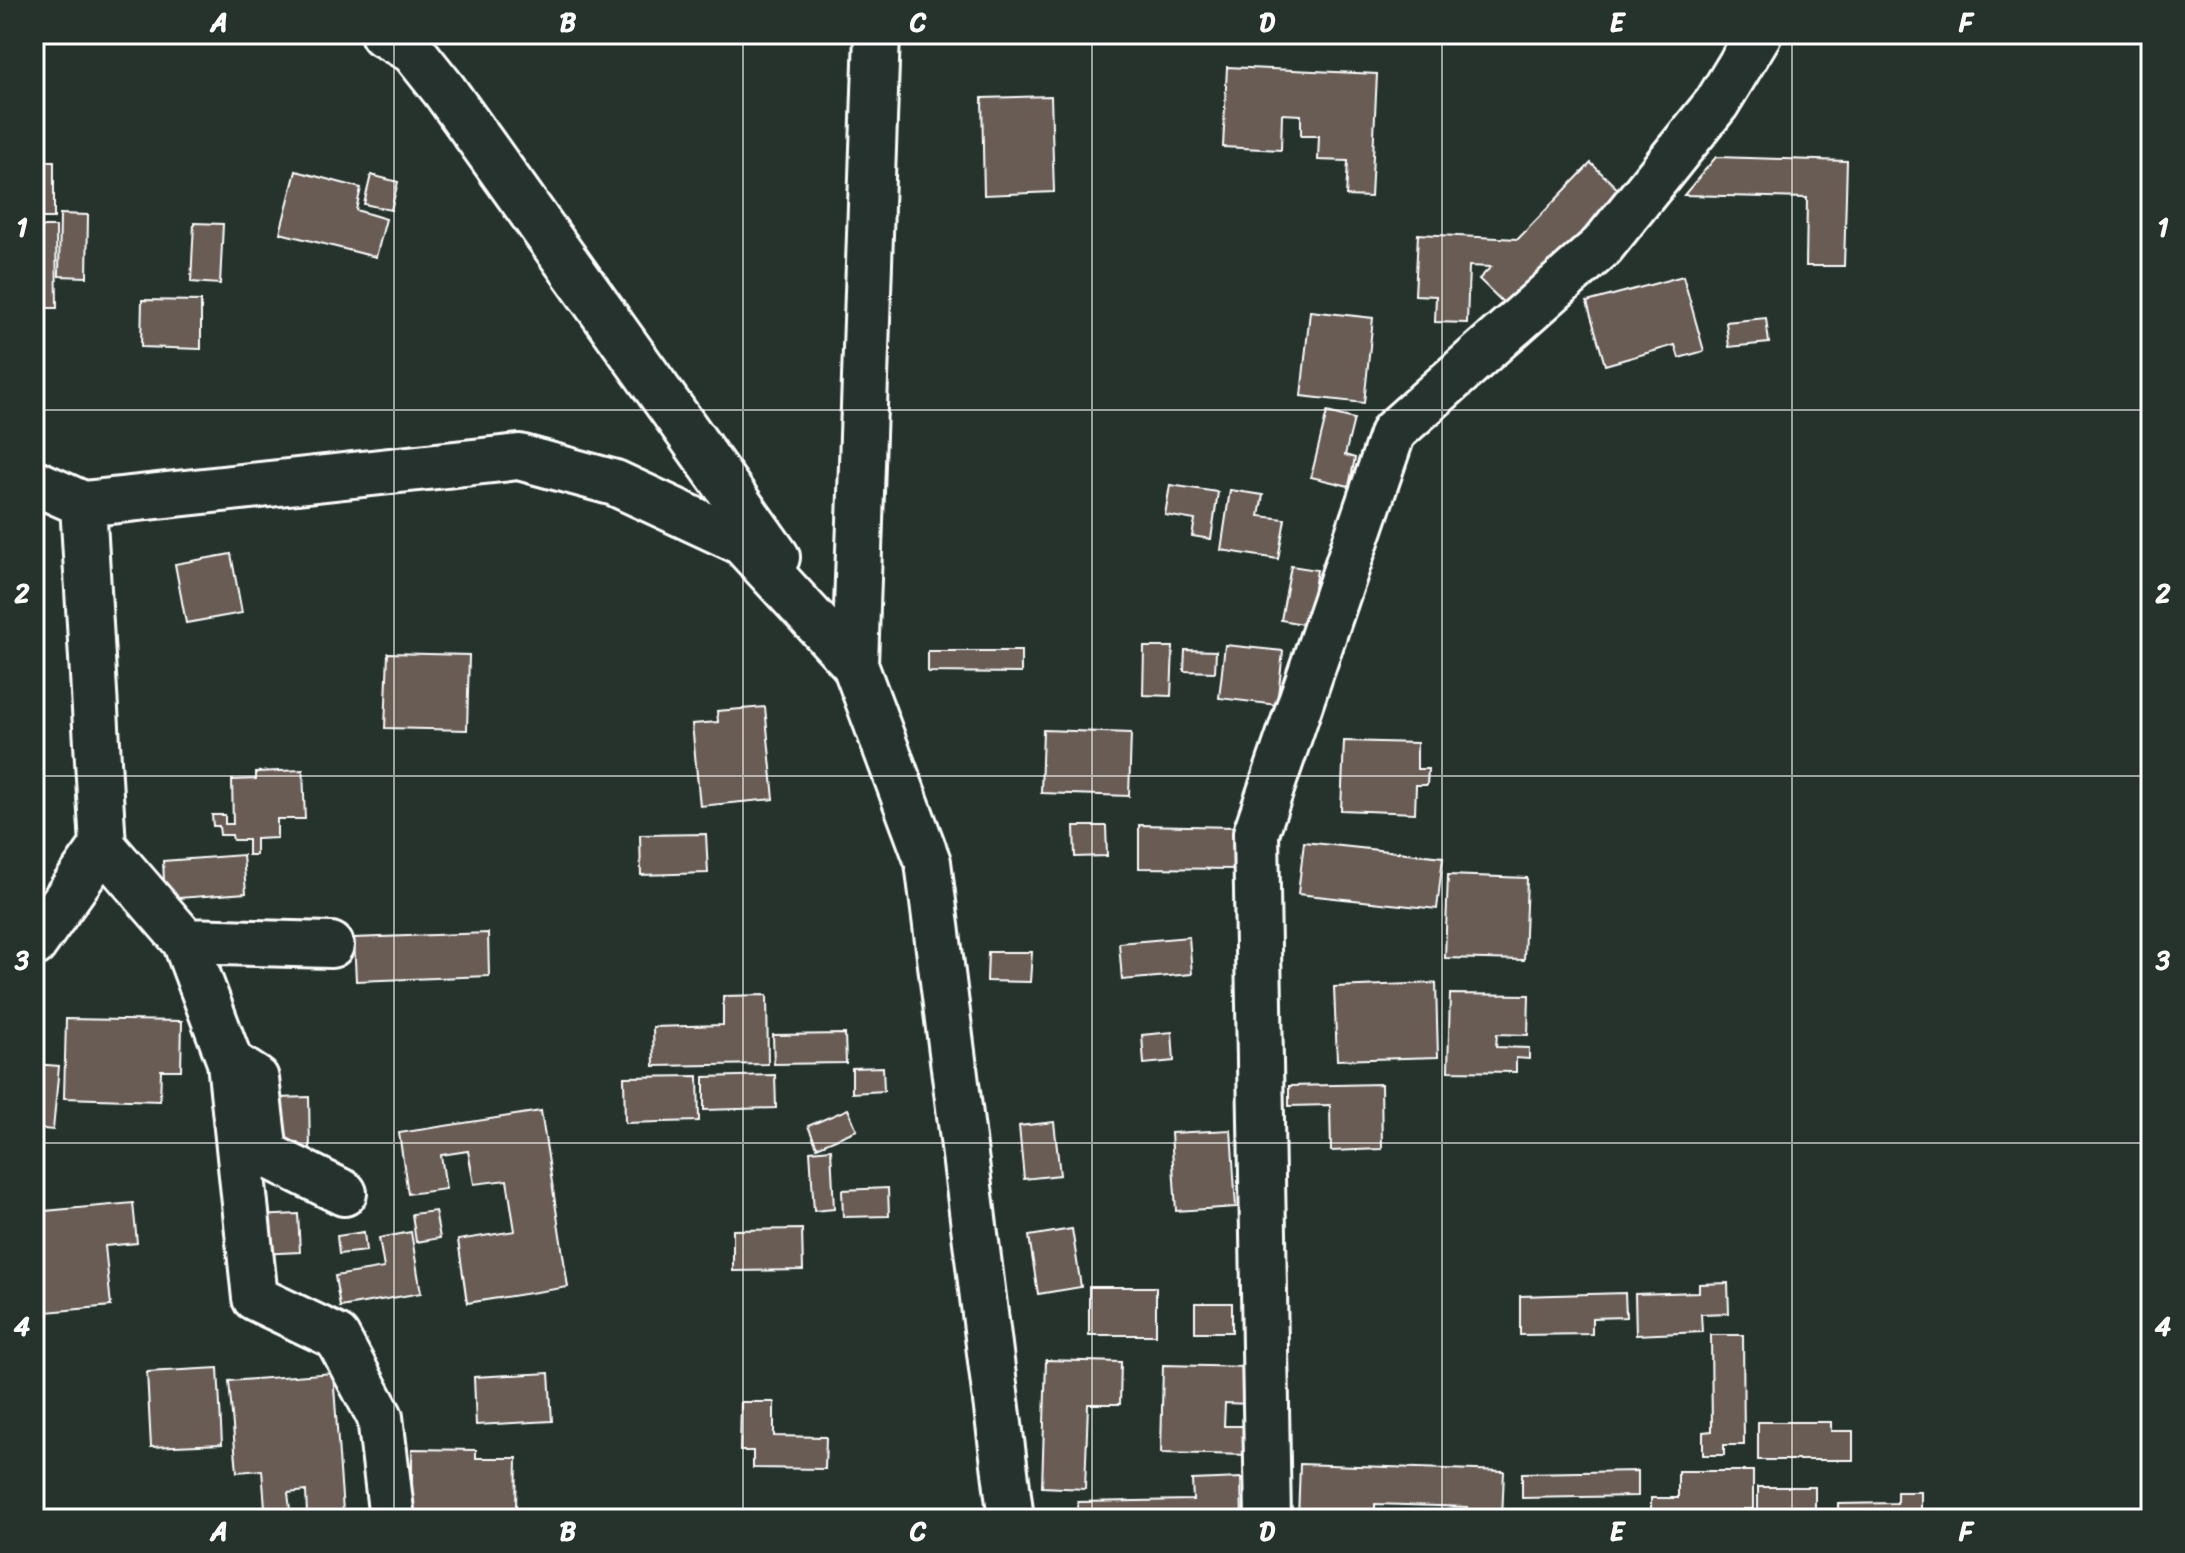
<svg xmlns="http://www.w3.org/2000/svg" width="2185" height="1553" font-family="Sriracha,sans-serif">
	<rect width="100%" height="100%" fill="#26332d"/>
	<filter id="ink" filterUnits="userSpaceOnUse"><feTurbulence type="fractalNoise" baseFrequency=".0125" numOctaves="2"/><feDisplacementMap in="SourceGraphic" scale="16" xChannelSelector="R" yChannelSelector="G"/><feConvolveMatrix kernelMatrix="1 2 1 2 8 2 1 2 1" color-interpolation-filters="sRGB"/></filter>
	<g filter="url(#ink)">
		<path fill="#675b55" stroke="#fff" stroke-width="2" d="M1227 67 1377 74 1371 197 1346 196 1348 161 1318 160 1319 136H1301V115L1282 114 1281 150 1223 147Z
			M1051 96 1054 192 984 195 982 98Z
			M1716 157 1847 161 1844 266H1806L1807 198 1684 195Z
			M34 161H54V218H34Z
			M1591 163 1628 199 1516 315 1479 279 1491 267 1469 266 1467 323 1435 322 1436 296 1415 295 1418 234 1518 239Z
			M296 171 361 188 356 210 386 219 376 257 280 233Z
			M371 175 398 182 391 210 364 204Z
			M60 214 88 215 87 277 59 276Z
			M194 223 223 224 220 284 191 282Z
			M34 227H56L57 308H34Z
			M1683 276 1704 351 1679 358 1675 345 1605 365 1587 302Z
			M142 300 201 301V349L141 347Z
			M1310 311 1373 318 1364 403 1301 396Z
			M1766 318 1769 343 1729 347 1726 322Z
			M1327 412 1354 419 1345 455 1355 458 1349 486 1311 477Z
			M1170 485 1218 492 1211 539 1192 536 1195 520 1165 515Z
			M1230 490 1263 495 1259 516 1285 519 1278 559 1221 550Z
			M231 554 242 613 186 623 175 564Z
			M1291 566 1317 570 1308 625 1281 620Z
			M1225 645 1283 651 1277 705 1219 698Z
			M1144 647H1173L1171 696 1143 695Z
			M1185 650 1216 651 1215 672 1184 671Z
			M928 651H1021V673L928 672Z
			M388 653 469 655 467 730 385 728Z
			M765 707 774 799 700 806 692 724 718 722 717 711Z
			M1043 730 1131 733 1129 796 1041 793Z
			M1344 741 1417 743V769H1428L1427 785H1416L1415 813 1341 810Z
			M303 770 305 819H277V838L256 839V855H248V840H233L232 835H220L219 826H213L212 815H225V824H233L232 780 256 779V772Z
			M1139 825 1237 827 1236 869 1139 868Z
			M1074 826H1106L1107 856 1075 857Z
			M706 834 708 873 641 875 640 835Z
			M1304 842 1443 857 1437 909 1298 894Z
			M243 855 246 893 165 899 163 861Z
			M1448 875 1527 878 1524 960 1445 958Z
			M488 933 489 976 356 981 354 938Z
			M1189 937 1192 974 1122 980 1119 943Z
			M988 952H1032L1030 982 987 981Z
			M1436 983 1438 1057 1337 1060 1334 987Z
			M1450 994 1529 995 1528 1035 1497 1034 1496 1047 1529 1048V1059L1516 1058V1072L1448 1071Z
			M767 995 768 1064 654 1066 653 1027 723 1025V996Z
			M66 1019 182 1021 181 1070H161L160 1101 64 1098Z
			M1172 1032 1174 1061 1144 1064 1142 1035Z
			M845 1034 846 1063 774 1064 773 1035Z
			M34 1064 59 1066 53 1130 34 1128Z
			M883 1067 884 1091 852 1093V1068Z
			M775 1075 776 1108 704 1110V1077Z
			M698 1076 699 1121 625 1123 624 1077Z
			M1381 1084 1382 1149 1331 1151 1330 1105 1289 1106V1086Z
			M309 1097 310 1151 278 1153 277 1098Z
			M848 1109 857 1130 817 1147 808 1126Z
			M541 1111 568 1287 467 1303 458 1240 515 1231 507 1180 474 1184 468 1151 441 1155 446 1189 408 1194 399 1133Z
			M1054 1122 1060 1175 1024 1179 1019 1126Z
			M1231 1130 1236 1207 1176 1211 1171 1133Z
			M831 1149 834 1209 814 1211 810 1151Z
			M888 1188 889 1216 843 1217 842 1190Z
			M133 1203 137 1243 105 1246 111 1306 36 1313 34 1212Z
			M435 1211 440 1238 416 1242 412 1214Z
			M298 1214 300 1252 259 1254 257 1216Z
			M802 1229 803 1270 733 1271V1230Z
			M1072 1229 1081 1287 1038 1294 1029 1236Z
			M364 1232 366 1251 339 1254 337 1236Z
			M411 1232 421 1293 340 1307 335 1276 384 1268 379 1238Z
			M1728 1283 1729 1313 1701 1314 1702 1332 1636 1335 1635 1294 1699 1292V1284Z
			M1089 1287H1156V1335H1089Z
			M1625 1293 1626 1317 1592 1318V1334L1520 1335V1296Z
			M1195 1303H1232V1332H1195Z
			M1711 1335H1743L1744 1445H1724V1455H1703V1432L1712 1431Z
			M1046 1360 1121 1362 1120 1404H1088L1085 1489 1042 1487Z
			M1163 1365 1250 1367V1404L1225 1403 1224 1426H1251L1250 1455 1161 1453Z
			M218 1368 222 1444 151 1447 147 1372Z
			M333 1373 343 1511 307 1514 306 1491 288 1493 291 1518 266 1519 262 1470 237 1472 229 1381Z
			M549 1373 552 1421 476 1425 474 1377Z
			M741 1402H774V1436L826 1437 825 1469 753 1468V1451H740Z
			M1758 1422H1831V1431H1853V1460H1758Z
			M412 1449 476 1450V1458H517L516 1509H495V1519H412Z
			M1300 1464 1504 1471 1502 1519H1467L1468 1507 1375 1504V1519H1298Z
			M1638 1471V1496L1522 1498V1473Z
			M1678 1471H1753V1509H1743V1518L1651 1517V1498H1678Z
			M1241 1478 1242 1519H1078V1502L1193 1500 1192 1480Z
			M1758 1487H1815V1519H1758Z
			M1897 1492H1921V1519H1838V1504L1897 1503Z"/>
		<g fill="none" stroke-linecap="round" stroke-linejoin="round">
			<g stroke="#fff" stroke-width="50">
				<path id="minor" d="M383 34 413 51 444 90 777 557
					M34 482 83 504 519 457 615 483 742 542 855 665 928 862 1011 1519
					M855 665 877 34
					M103 846 185 941 331 945
					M185 941 230 1062 256 1079 265 1154 344 1193
					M34 944 103 846 83 504
					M230 1062 255 1298 337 1337 380 1417 392 1519
					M1268 1519 1256 833 1393 432 1602 246 1717 103 1759 34"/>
			</g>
			<use href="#minor" stroke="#26332d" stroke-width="44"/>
		</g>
	</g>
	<path fill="none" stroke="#fff" stroke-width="2" stroke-opacity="0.55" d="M394 34V1519M743 34V1519M1092 34V1519M1442 34V1519M1792 34V1519M34 410H2151M34 776H2151M34 1143H2151"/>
	<rect width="2185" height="1553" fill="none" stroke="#26332d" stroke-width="88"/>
	<rect x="44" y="44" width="2097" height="1465" fill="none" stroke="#fff" stroke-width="3"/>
	<g font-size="26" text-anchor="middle" font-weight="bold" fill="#fff">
		<text x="219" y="31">A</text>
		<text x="568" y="31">B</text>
		<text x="918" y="31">C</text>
		<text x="1267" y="31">D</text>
		<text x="1617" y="31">E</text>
		<text x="1966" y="31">F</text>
		<text x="22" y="236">1</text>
		<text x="2163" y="236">1</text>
		<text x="22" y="602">2</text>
		<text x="2163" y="602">2</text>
		<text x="22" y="969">3</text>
		<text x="2163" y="969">3</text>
		<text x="22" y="1335">4</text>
		<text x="2163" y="1335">4</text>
		<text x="219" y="1540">A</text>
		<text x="568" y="1540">B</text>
		<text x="918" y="1540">C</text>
		<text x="1267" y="1540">D</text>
		<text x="1617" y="1540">E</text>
		<text x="1966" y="1540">F</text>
	</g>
</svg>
